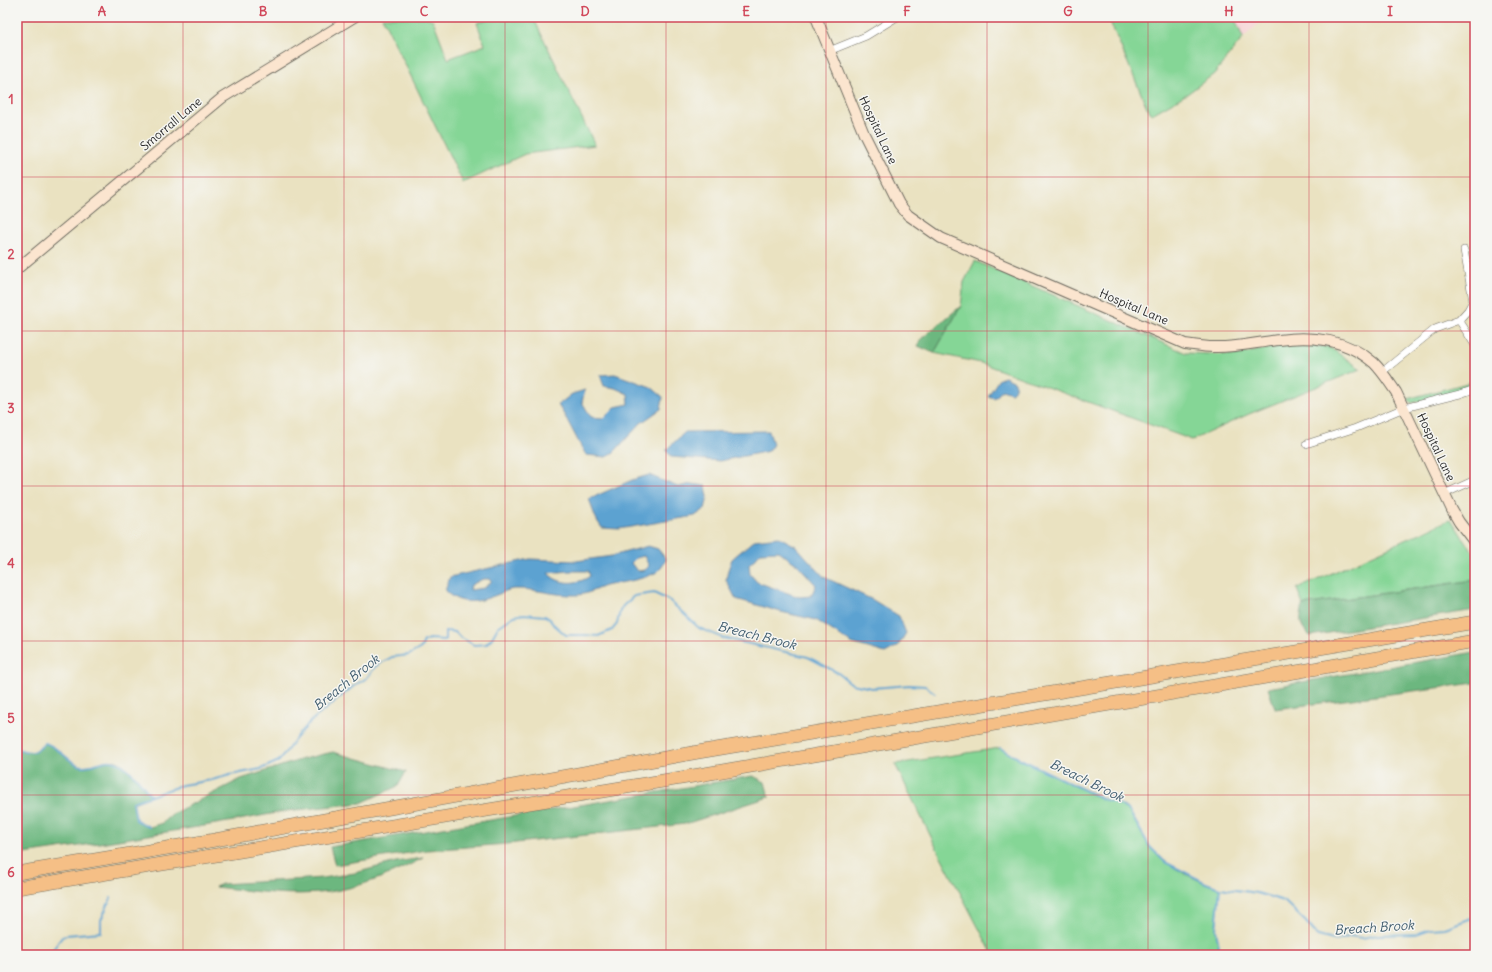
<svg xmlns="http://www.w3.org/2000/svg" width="1492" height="972" font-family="Delius,sans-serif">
	<rect width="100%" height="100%" fill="#f6f6f2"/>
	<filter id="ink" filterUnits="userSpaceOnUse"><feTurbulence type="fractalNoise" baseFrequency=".025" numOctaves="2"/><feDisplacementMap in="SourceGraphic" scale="8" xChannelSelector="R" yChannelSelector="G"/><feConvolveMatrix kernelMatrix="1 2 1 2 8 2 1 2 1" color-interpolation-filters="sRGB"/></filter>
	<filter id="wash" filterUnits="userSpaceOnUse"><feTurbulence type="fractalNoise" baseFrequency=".012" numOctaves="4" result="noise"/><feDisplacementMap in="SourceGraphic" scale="16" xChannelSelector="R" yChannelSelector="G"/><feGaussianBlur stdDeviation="0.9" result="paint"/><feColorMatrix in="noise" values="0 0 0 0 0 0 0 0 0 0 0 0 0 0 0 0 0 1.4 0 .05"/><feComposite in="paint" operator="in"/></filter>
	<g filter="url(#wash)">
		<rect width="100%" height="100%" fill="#eae2c1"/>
		<path fill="#f7cfd2" d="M1234 17H1266L1243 38Z"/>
		<path fill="#85d696" stroke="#588060" d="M382 17H425L433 20 448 59 485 45 477 23 494 17H533L595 145 525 154 463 183Z
			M1108 17H1234L1243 38 1214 74 1187 94 1152 114 1149 112Z
			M975 261 1186 353 1236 355 1290 344 1329 347 1361 369 1249 414 1192 440 981 363 934 353 961 306 964 282Z
			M1475 381V386L1467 389 1412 403 1407 399Z
			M1451 519 1470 549 1475 552V580L1303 605 1297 589Z
			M1000 748 1012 755 1103 799C1112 802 1124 804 1130 812 1138 823 1142 838 1152 849 1169 868 1195 880 1220 888L1216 930 1220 952 1219 955H993L937 849 895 764Z"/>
		<path fill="#6cb77f" stroke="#4c7155" d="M961 306 934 353 918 346 921 339Z
			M1475 580V610L1310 636C1298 624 1300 620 1303 605Z
			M1475 652V683L1275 709 1268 688Z
			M45 743C58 747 66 761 79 765 85 768 94 764 100 763 106 761 113 759 119 762 129 767 143 787 151 796L133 803 136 820 150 827 162 823 172 814 241 779 303 759 333 752 406 772 398 786 361 803 287 811 228 822 106 842 17 855V790L19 789 17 786V749C31 753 34 755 45 743Z
			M753 776 765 782 769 797 685 824 507 844 427 850 335 865 330 847Z
			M423 858C395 873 360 888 328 892 291 897 253 891 215 887L222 884 323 878 355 873 396 862Z"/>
		<path fill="#5ba2d1" stroke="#43667e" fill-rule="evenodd" d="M615 374 651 387 663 397 661 409 641 423 614 452 606 457 586 455C576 439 569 421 558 405L572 394 585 390 582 402 591 417 604 418 615 407 629 404 628 394 615 388 604 386 600 375Z
			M1005 377 1015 382C1016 387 1015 391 1011 393L1002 390 997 396 994 398 988 396 999 379Z
			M769 431 773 444 769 451 720 461 671 457 666 450 685 432Z
			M649 475 678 487 691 484 706 486 708 497 705 509 695 516 619 529 602 528C593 516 594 511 589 499L632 480Z
			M779 537 796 546 824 577 873 600 899 616 906 633 898 646 885 653 851 643 816 620 781 612 736 599 726 580 728 570 732 559 754 540ZM778 551 798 565 816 585 811 596 799 597 757 582 750 574 749 565 761 552Z
			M648 546 658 549 666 559C663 566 660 571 653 574 638 581 621 582 605 586 596 589 586 595 576 595 555 596 534 588 513 589 508 590 503 592 499 594 479 602 462 607 445 591L450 577 530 559 576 561 612 556ZM644 556 649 566 645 570 637 571 631 563 636 558ZM570 571H588L590 576C578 585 558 585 548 573ZM483 579H491V582L484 588 470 590 471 585Z"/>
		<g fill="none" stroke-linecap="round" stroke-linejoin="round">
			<path stroke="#5ba2d1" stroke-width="2" d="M1000 748 1012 755 1103 799 1119 804 1129 811 1150 847 1165 862 1206 883 1220 888 1257 893 1284 901 1306 922 1318 936 1337 941 1350 936 1362 938 1378 935 1416 934 1430 929 1444 928 1475 917
				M17 749C31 753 34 755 45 743 58 747 66 759 78 765 85 768 95 764 102 762 122 754 140 783 151 796L182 785 212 780 230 775 261 769 279 761 297 737 311 721 355 685 367 678 376 666 392 657 409 655 421 648 424 641 429 639 445 640V631L455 632 460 637 474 645 486 644 492 638 498 627 514 616 524 614 545 616 550 619 552 623 566 635H584L598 636 612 630 617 624 620 611 623 606 634 596 654 593 670 601 699 628 723 638 808 657 838 673 852 684 872 688 910 685 925 686 935 693
				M17 785 19 790H17
				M149 827 136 820 133 802 151 796
				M49 955 62 937 66 935 101 932V920L111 898
				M1219 955 1220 952 1216 930 1220 888"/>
		</g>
	</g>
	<g filter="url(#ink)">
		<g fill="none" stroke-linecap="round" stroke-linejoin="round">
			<g stroke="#6e6b60" stroke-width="8">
				<path id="street" d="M829 51 866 36 897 17
					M1459 320 1475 345
					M1382 372 1435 329 1459 320 1468 310 1473 301 1464 250
					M1306 444 1356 428 1404 408 1460 394 1475 389
					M1444 494 1475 480"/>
			</g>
			<g stroke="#6e6b60" stroke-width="12">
				<path id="secondary" d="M816 17 864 134 899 204 908 215 941 238 1185 344C1194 345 1204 347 1213 347 1235 348 1258 342 1279 340 1313 335 1348 340 1374 363 1383 372 1389 382 1396 392L1452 510 1459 522 1475 543
					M17 269 222 98 354 17"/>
			</g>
			<g stroke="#6e6b60" stroke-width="14">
				<path id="highway" d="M17 873 209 841 698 752 1475 622
					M17 888 699 775 1475 641"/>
			</g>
			<use href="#street" stroke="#fff" stroke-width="7"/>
			<use href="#secondary" stroke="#fbe5cf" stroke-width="10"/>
			<use href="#highway" stroke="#f5bf86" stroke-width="13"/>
		</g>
	</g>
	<path fill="none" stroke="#d1495b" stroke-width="1" stroke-opacity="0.55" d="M183 17V955M344 17V955M505 17V955M666 17V955M826 17V955M987 17V955M1148 17V955M1309 17V955M17 177H1475M17 331H1475M17 486H1475M17 641H1475M17 795H1475"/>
	<g text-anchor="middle" stroke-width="3" stroke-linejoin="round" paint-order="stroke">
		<g font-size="12" fill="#2b2b2b" stroke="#f6f6f2">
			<text transform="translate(171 124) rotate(-40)" y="4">Smorrall Lane</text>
			<text transform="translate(878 130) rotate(65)" y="4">Hospital Lane</text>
			<text transform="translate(1134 307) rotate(23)" y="4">Hospital Lane</text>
			<text transform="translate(1436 447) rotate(65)" y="4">Hospital Lane</text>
		</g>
		<g font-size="13" font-style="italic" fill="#3e5b6d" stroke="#f6f6f2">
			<text transform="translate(757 635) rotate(14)" y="5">Breach Brook</text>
			<text transform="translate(346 682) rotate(-39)" y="5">Breach Brook</text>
			<text transform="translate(1087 780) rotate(26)" y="5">Breach Brook</text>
			<text transform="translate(1374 927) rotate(-4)" y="5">Breach Brook</text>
		</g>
	</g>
	<rect width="1492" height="972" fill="none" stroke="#f6f6f2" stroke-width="44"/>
	<rect x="22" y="22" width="1448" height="928" fill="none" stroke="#d1495b" stroke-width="1.5"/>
	<g font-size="13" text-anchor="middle" font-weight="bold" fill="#d1495b">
		<text x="102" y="16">A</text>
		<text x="263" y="16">B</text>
		<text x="424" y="16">C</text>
		<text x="585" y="16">D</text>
		<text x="746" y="16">E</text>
		<text x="907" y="16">F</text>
		<text x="1068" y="16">G</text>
		<text x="1229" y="16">H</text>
		<text x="1390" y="16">I</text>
		<text x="11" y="104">1</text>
		<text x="11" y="259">2</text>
		<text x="11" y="413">3</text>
		<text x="11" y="568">4</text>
		<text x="11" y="723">5</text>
		<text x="11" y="877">6</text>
	</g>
</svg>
